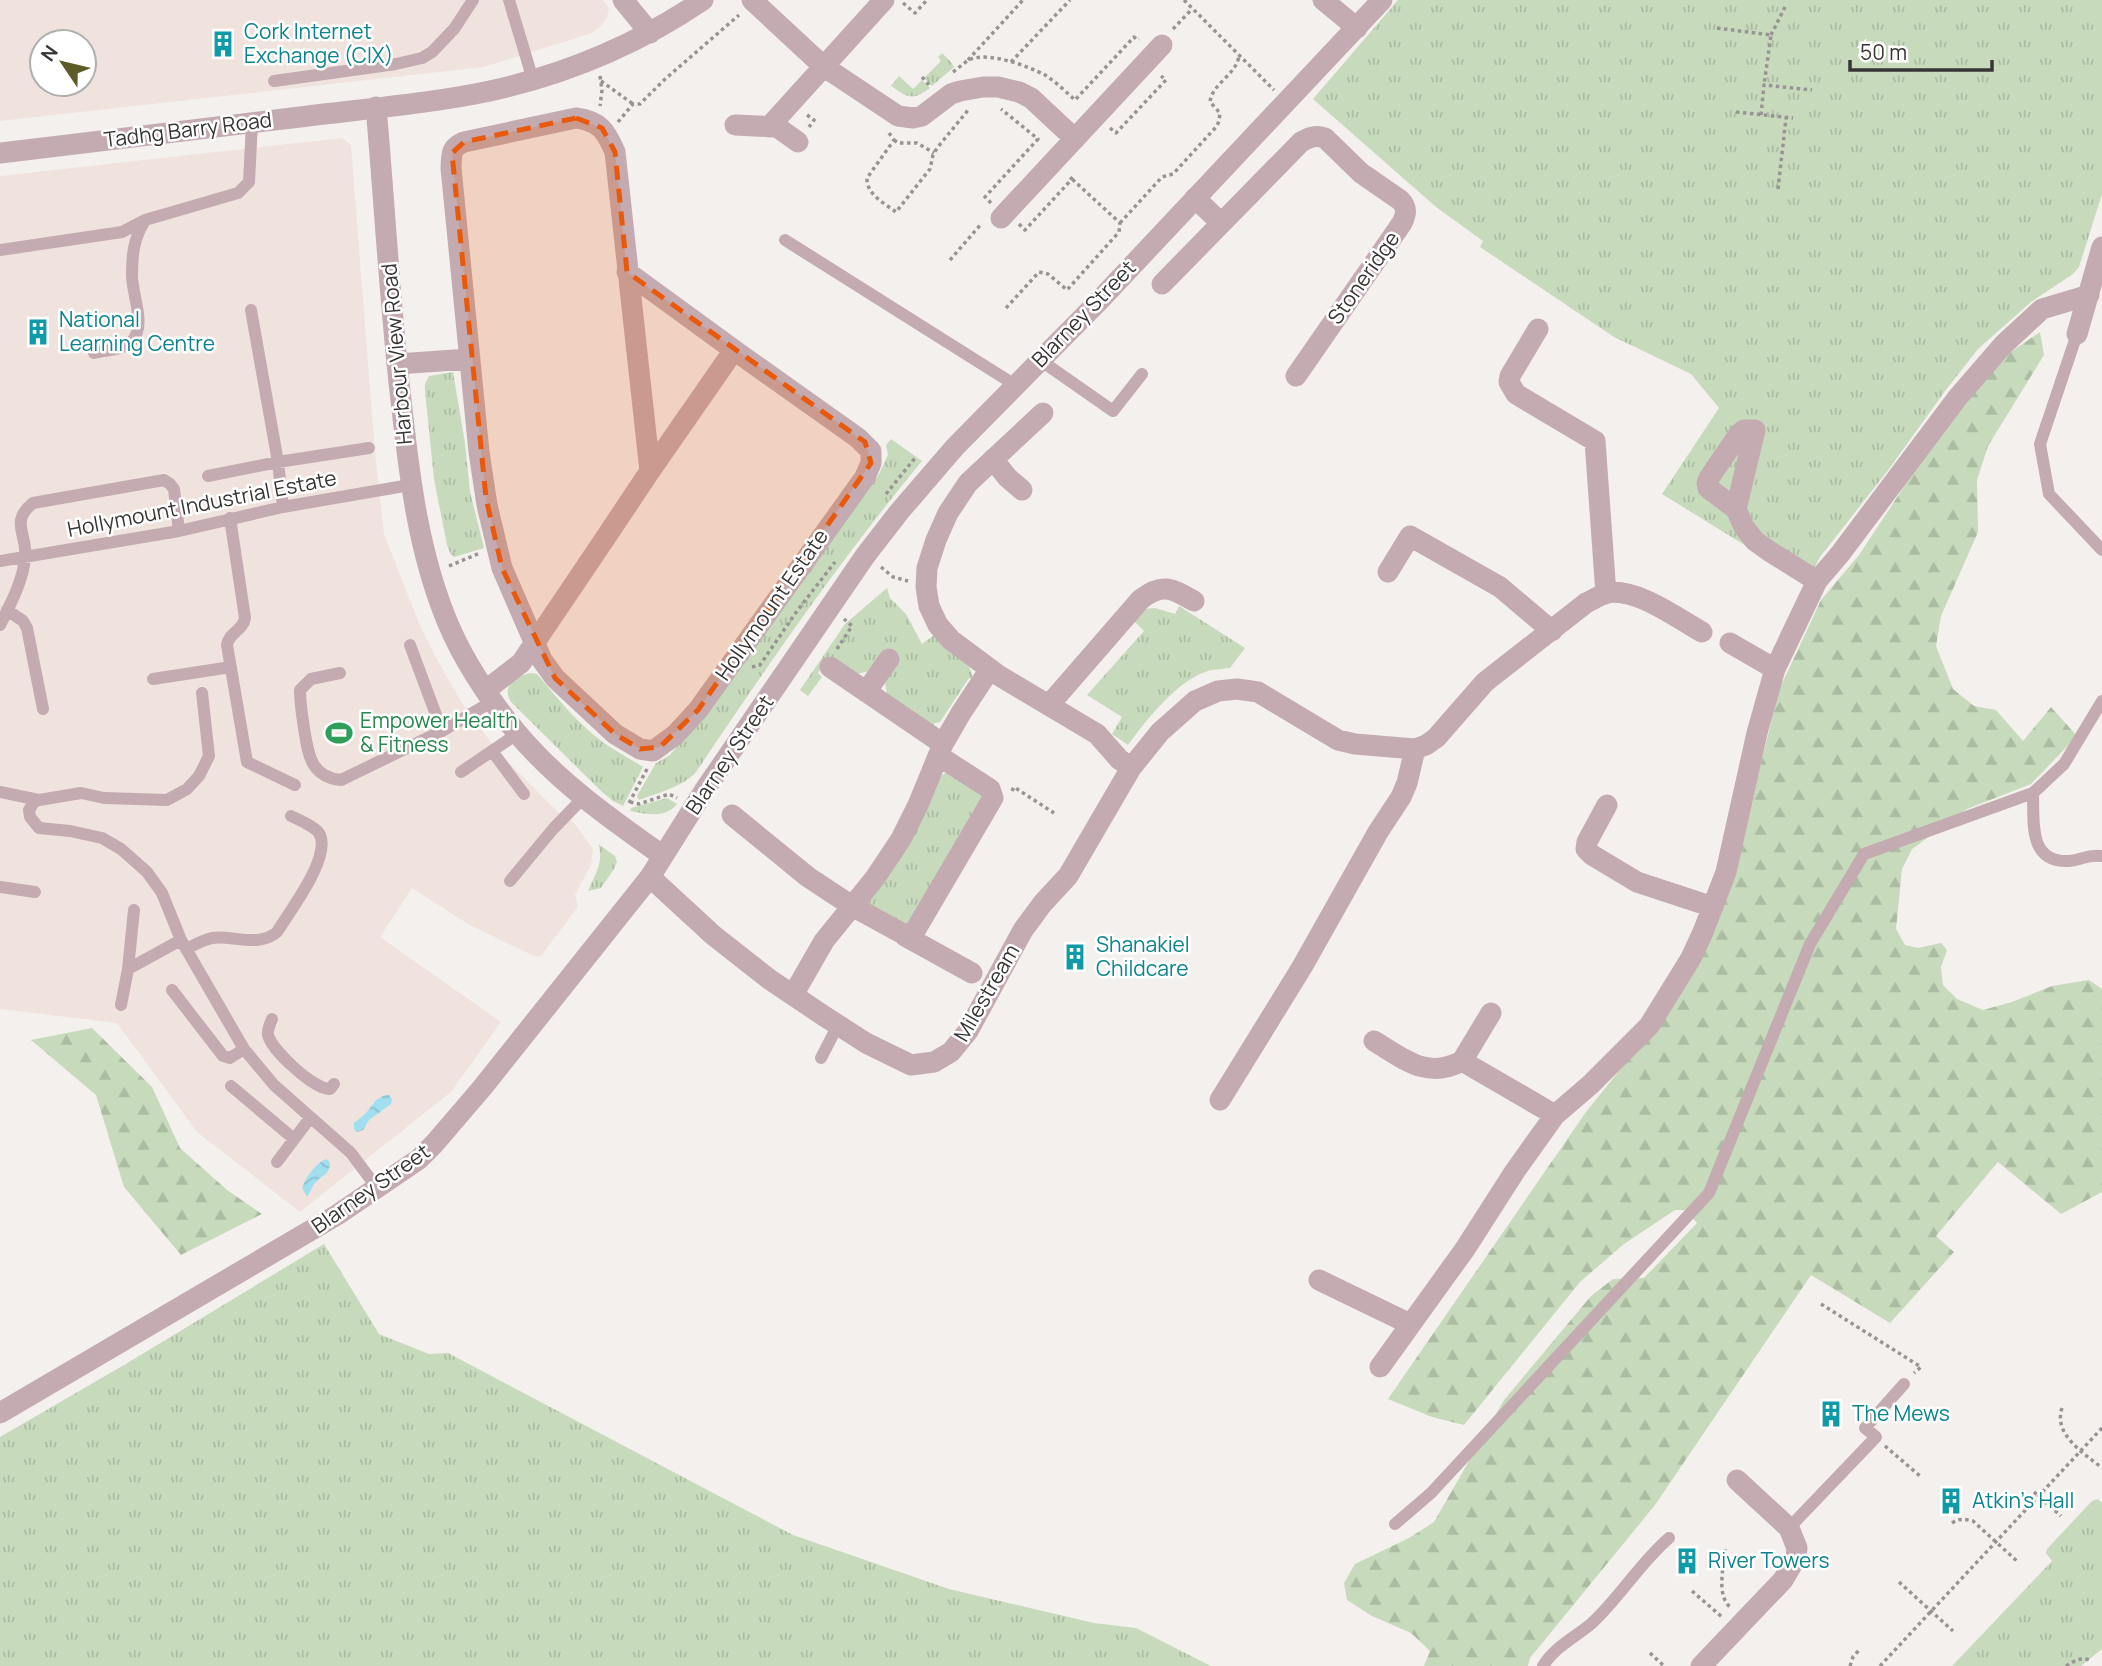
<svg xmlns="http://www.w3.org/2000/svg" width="2102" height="1666" font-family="Manrope,sans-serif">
	<defs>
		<pattern id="grass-tufts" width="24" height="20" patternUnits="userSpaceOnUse" patternTransform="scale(1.75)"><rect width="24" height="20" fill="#c7dabc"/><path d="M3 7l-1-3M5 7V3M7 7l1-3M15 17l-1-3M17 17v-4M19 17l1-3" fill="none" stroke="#acbca2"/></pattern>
		<pattern id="forest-firs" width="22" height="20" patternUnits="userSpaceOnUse" patternTransform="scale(1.75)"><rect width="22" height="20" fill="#c7dabc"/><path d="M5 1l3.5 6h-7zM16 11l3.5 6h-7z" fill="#acbca2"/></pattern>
		<pattern id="water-waves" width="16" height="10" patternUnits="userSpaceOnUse" patternTransform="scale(1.75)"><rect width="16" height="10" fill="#a1dff0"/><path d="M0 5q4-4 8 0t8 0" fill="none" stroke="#8bc0ce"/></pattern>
	</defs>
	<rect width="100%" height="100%" fill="#f4f0ee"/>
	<path fill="#f0e3de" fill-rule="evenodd" d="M0 0H603L609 8 607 17 601 26 592 33 484 67 0 121ZM42 42H84V84H42Z
		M342 138 351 145 375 453 384 534 420 626 436 658 464 706 499 753 559 813 574 823 593 849 591 865 575 895 578 907 541 956 536 957 468 924 412 888 380 937 501 1022 451 1092 300 1212 197 1132 117 1023 0 1009V176Z"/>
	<path fill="url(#grass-tufts)" d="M1398 0H2102V194L2079 267 2073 274 2031 302 1978 349 1945 391 1889 469 1820 557 1806 583 1662 494 1719 408 1691 374 1614 337 1480 247 1483 241 1436 207 1313 99Z
		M942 53 951 62 954 67 932 86 924 78 941 61 938 57Z
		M899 76 913 89 922 80 930 88C913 101 908 98 891 86Z
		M453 372 465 443 470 492 484 548 454 557 451 555 447 545 434 479 425 391V384L429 376Z
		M891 439 922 461C840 560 768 665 696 772 683 787 657 793 639 800L637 796 656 763 670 755 713 702 879 474 888 455 886 445Z
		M887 588 890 598 906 614 922 644 934 635C949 647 972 659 973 680L969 678 940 722 935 723 932 727 887 695 885 682 869 671 857 674 829 656 818 673 822 677 808 696 800 690 845 624Z
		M1179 606 1245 648 1230 668C1223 669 1215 669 1208 671 1178 680 1146 720 1128 745L1112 734 1122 717 1087 695 1144 631 1134 621 1145 609 1155 608 1175 614Z
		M530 673 537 674C559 700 581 728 610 747 621 754 632 760 643 767L623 806 613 801 601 791 511 702C501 686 515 677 530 673Z
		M945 773H949L980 792 982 798 911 921 904 924 869 905V901L941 776Z
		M667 798 677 804C665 819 647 814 630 811L631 808Z
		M598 844 615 856 617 862 614 869 601 888 588 891C594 877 605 860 598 844Z
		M324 1244 379 1334 429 1354 448 1353 793 1535 949 1589 1094 1623 1136 1628 1211 1666H0V1437L124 1365Z
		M2098 1499 2102 1503V1649L2081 1666H1952L2052 1561 2046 1553 2047 1549 2092 1501Z"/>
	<path fill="url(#forest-firs)" d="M2040 332 2044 355 1988 446 1977 480 1978 532 1941 616 1936 646 1953 689 1974 706 1996 710 2023 741 2051 707 2077 736 2031 784 1967 809 1912 849 1902 869 1896 929 1905 945 1918 948 1941 943 1947 950 1941 967 1943 985 1957 999 1983 1010 2012 1002 2052 986 2089 980 2102 989V1192L2061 1214 1998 1162 1936 1236 1954 1252 1890 1323 1811 1275 1655 1505 1530 1658 1528 1666H1424L1430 1651 1411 1633 1372 1616 1347 1600 1344 1583 1355 1564 1409 1538 1434 1522 1504 1400 1591 1296 1613 1279 1644 1278 1697 1223 1686 1210H1675L1624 1244 1580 1282 1464 1425 1432 1417 1388 1399 1586 1112 1673 1004 1755 786 1780 688 1821 600 1859 555 1927 452 1999 360Z
		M92 1028 152 1087 180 1148 227 1190 262 1214 181 1255 124 1187 96 1095 31 1040Z"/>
	<path fill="url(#water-waves)" d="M385 1095H389L392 1099 391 1104 369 1120 363 1130 357 1132 354 1129V1123L366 1113 376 1100Z
		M326 1159 330 1162C330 1174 324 1174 317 1181 312 1185 311 1192 307 1197L302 1188C306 1177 315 1164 326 1159Z"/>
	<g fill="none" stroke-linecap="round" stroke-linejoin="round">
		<path stroke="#989493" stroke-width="3.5" stroke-dasharray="3.5 3.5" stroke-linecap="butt" d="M1184 0 1274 90
			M903 3 915 13 927 0
			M1717 28 1771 35 1764 85
			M1173 29 1192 9
			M1771 35 1785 7
			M968 60 1023 0
			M1011 62 1070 0
			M953 72C959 68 964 62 971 59 990 52 1028 66 1045 75 1056 82 1066 92 1075 100L1134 37 1137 40 1139 39
			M600 76 602 90 600 106
			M922 77 930 86
			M601 81 633 104
			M1736 112 1793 118
			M807 115 814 120 809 127
			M1761 115 1764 85 1812 90
			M618 122 633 104H640L664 80 739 15
			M1110 128 1116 133 1166 80 1161 76
			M889 133 894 140 867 178C866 194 884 203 896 212L930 169 933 155 937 148 969 109
			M894 140 898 143H917L934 153
			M1778 189 1786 118
			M991 203 985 197 1038 139 1001 109
			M1120 223 1162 177 1173 174 1217 126 1219 121 1220 113 1210 102C1212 83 1237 75 1239 55
			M1019 224 1025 230 1072 179 1068 175
			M950 260 982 223
			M1006 308 1039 272 1048 274 1067 290 1119 232 1120 223 1072 179
			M886 494 915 458
			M449 566 480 553
			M881 567 893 577 908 581
			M837 649 852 626 844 619
			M752 667 760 665 797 611 835 562
			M1012 791 1014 787 1054 813
			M630 802 639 804 669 794 677 798
			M629 803 647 769
			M1821 1304 1921 1367 1914 1373
			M2062 1408C2053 1435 2084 1453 2102 1468
			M1885 1446 1920 1476
			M2034 1492 2061 1516
			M1952 1523C1959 1518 1965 1519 1973 1521L2018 1562
			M1725 1549C1724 1566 1716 1595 1730 1607
			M1899 1582 1953 1631
			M1692 1591 1722 1617
			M1650 1653 1664 1666
			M1850 1666 1853 1657 1860 1649
			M1880 1666 2102 1428
			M2066 1666C2074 1661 2082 1656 2091 1661"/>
		<path stroke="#c4abb1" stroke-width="12" d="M509 0 533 80
			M274 81 396 64 422 58 432 52 454 29 473 0
			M785 240 1015 385
			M0 250 122 232 145 220 238 193 249 182 252 123
			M251 310 278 462 283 507
			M2077 334 2040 444 2049 494 2102 550
			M94 353C105 350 123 350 131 342 148 327 131 293 132 274 132 255 134 238 144 222
			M1040 360 1113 411 1142 374
			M208 476 278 462 369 448
			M230 518 245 618C243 631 229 632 227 645L247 762 295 785
			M0 561 179 531 283 507 410 485
			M7 610 23 621 27 628 43 709
			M0 625C10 605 23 581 25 558 28 534 9 522 33 503L164 480 170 484 174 489 179 531
			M410 645 442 731 493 701
			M340 673 311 679 300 690C300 703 302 715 304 728 308 753 310 777 341 780L442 731
			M153 679 231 667
			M2102 701 2064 764 2033 793C2034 822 2028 863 2069 861 2083 860 2086 854 2102 856
			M492 751 524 794
			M461 772 517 734
			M0 792 39 800 34 802 29 810 30 817 39 828 70 831 102 838 121 849 147 872 162 893 181 940 244 1049 274 1085 351 1153 377 1188
			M39 800 81 793 104 798 167 800 187 789 199 776 209 756 202 693
			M510 881 553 829 584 797
			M0 887 35 892
			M186 949C194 945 203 940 212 938 233 935 258 948 277 932 289 912 333 856 319 833 314 826 299 820 291 816
			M128 969 181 940
			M172 990 223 1056 230 1058 244 1049
			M121 1005 128 969 134 910
			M272 1019C270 1024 267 1030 268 1035 272 1051 315 1090 330 1089L334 1084
			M821 1058 838 1025
			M231 1086 294 1139
			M277 1162 310 1118
			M1395 1524 1431 1493 1709 1193 1810 944 1864 854 2033 793
			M1789 1528 1876 1437 1865 1428 1904 1384
			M1543 1666C1554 1647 1576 1637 1592 1623 1620 1597 1640 1563 1669 1538"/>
		<path stroke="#c4abb1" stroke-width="21" d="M623 0 650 33
			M752 0 823 66 898 116 913 118 922 116 951 94 960 91 983 87H998L1019 92 1031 98 1075 139
			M1323 0 1357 28
			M735 125 777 127 798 142
			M769 127 884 0
			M1195 198 1221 223
			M1001 218 1162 45
			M627 272 734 350
			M1162 284 1301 142C1310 137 1315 135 1325 138L1361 173 1400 200C1408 208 1406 214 1402 223L1296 376
			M1538 329 1510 376 1509 382 1516 394 1595 441 1606 594
			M2077 334 2102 247
			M397 364 469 359
			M1043 413 968 483 948 513 936 540 927 568 926 587 929 606 938 625 951 640 998 675 1097 734 1119 759 1131 768
			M993 459 1007 477 1022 490
			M1736 509 1755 430H1744L1739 434 1709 478 1707 483 1708 488 1736 509 1744 527 1755 541 1769 551 1817 581
			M1388 572 1410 536 1500 587 1552 631
			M1730 643 1775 669
			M830 667 943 744
			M486 690 521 663 606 537 650 471 615 152C606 131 600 121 576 118L464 142C450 148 452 154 451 168L479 452 487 505 502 568 542 660 555 678 615 734 640 749 653 751 675 735 698 710 865 477 871 463V451L858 438 734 350 650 471
			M866 692 889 659
			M1049 705 1141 599C1163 582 1173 589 1194 601
			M1607 805 1587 842 1586 849 1592 855 1637 882 1713 907
			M732 815 808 877 852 906 907 936 916 929 993 798 990 789 939 756
			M650 877 713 935 769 979 821 1014 866 1043 911 1065 934 1062 951 1052 968 1031 1023 930 1043 903 1068 876 1131 768 1160 732 1195 701 1218 691 1237 689 1258 692 1338 740 1355 744 1415 749 1426 745 1436 738 1485 682 1586 603C1593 600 1600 595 1606 593 1636 587 1677 618 1702 632
			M905 936 972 973
			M793 995 824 941 875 878 901 839 918 805 943 744 961 713 990 669
			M1374 1041C1404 1059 1427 1080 1462 1061L1555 1115
			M1462 1061 1491 1013
			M1220 1100 1302 967 1378 832 1401 797 1407 783 1415 749
			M1319 1280 1410 1324
			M1380 1367 1465 1249 1515 1171 1555 1115 1590 1085 1649 1026 1691 958 1703 932 1726 872 1757 733 1775 669 1817 581 1840 554 1958 397 2003 345 2042 309 2089 295
			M1701 1666 1783 1580 1796 1558 1797 1548 1789 1528 1737 1480"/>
		<path stroke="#c4abb1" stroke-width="21" d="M376 107C385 208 390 309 402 409 410 481 419 553 447 621 463 660 490 700 517 733 558 782 612 820 663 856
			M0 153C100 141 200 129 300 117 363 109 428 104 490 91 567 74 638 44 703 0
			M0 1413 337 1215 419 1159 434 1144 482 1088 650 877 704 791 865 556 899 512 955 447 1097 303 1382 0"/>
	</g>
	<path fill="#e8590c" fill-opacity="0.2" stroke="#e8590c" stroke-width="5" stroke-dasharray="14 9" stroke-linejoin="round" d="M576 118 602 128 615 152 627 272 865 442 871 463 698 710 660 747 640 749 615 734 555 678 502 568 486 498 452 153 464 142Z"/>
	<defs>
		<g id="building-bare" transform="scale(2.1)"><path d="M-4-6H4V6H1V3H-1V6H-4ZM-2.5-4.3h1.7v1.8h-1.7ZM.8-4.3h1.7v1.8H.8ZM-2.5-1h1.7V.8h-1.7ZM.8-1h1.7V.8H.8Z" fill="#0f9aa8" stroke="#fff" stroke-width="2.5" paint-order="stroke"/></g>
		<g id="stadium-bare" transform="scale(2.1)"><path d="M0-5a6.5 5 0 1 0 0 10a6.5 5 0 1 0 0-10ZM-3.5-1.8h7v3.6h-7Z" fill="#2e9e5b" stroke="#fff" stroke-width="2.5" paint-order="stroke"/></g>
	</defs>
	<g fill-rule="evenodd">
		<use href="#building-bare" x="223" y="44"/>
		<use href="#building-bare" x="38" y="332"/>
		<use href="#stadium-bare" x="339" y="733"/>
		<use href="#building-bare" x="1075" y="957"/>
		<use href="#building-bare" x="1831" y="1414"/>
		<use href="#building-bare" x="1951" y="1501"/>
		<use href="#building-bare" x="1687" y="1561"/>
	</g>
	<g text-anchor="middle" stroke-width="5" stroke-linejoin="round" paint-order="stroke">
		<g font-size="21" fill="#0d838f" stroke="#fff" text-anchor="start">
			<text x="244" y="39">Cork Internet<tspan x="244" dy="24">Exchange (CIX)</tspan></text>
			<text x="59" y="327">National<tspan x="59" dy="24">Learning Centre</tspan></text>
			<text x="1096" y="952">Shanakiel<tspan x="1096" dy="24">Childcare</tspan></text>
			<text x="1852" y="1421">The Mews</text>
			<text x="1972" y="1508">Atkin's Hall</text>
			<text x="1708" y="1568">River Towers</text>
		</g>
		<g font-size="21" fill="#383635" stroke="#fff">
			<text transform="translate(188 130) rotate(-7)" y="7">Tadhg Barry Road</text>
			<text transform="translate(1364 278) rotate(-55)" y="7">Stoneridge</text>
			<text transform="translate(1084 314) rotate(-46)" y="7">Blarney Street</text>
			<text transform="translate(397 354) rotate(-95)" y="7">Harbour View Road</text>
			<text transform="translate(202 504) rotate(-11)" y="7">Hollymount Industrial Estate</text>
			<text transform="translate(772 605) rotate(-55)" y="7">Hollymount Estate</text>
			<text transform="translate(730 755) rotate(-56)" y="7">Blarney Street</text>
			<text transform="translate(987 993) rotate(-60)" y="7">Milestream</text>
			<text transform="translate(371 1189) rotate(-35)" y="7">Blarney Street</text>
		</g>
		<g font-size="21" fill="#27864d" stroke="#fff" text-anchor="start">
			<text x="360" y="728">Empower Health<tspan x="360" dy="24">&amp; Fitness</tspan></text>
		</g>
	</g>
	<g transform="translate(63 63) rotate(305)"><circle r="33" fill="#ffffff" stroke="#afafae" stroke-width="2"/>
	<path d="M0-5L12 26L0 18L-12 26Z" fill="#5d5b28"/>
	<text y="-10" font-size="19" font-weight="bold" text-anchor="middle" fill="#383635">N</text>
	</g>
	<path d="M1850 60v10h142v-10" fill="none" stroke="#383635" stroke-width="3.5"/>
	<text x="1860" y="60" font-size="21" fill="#383635" stroke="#ffffff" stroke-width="5" paint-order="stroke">50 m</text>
</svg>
